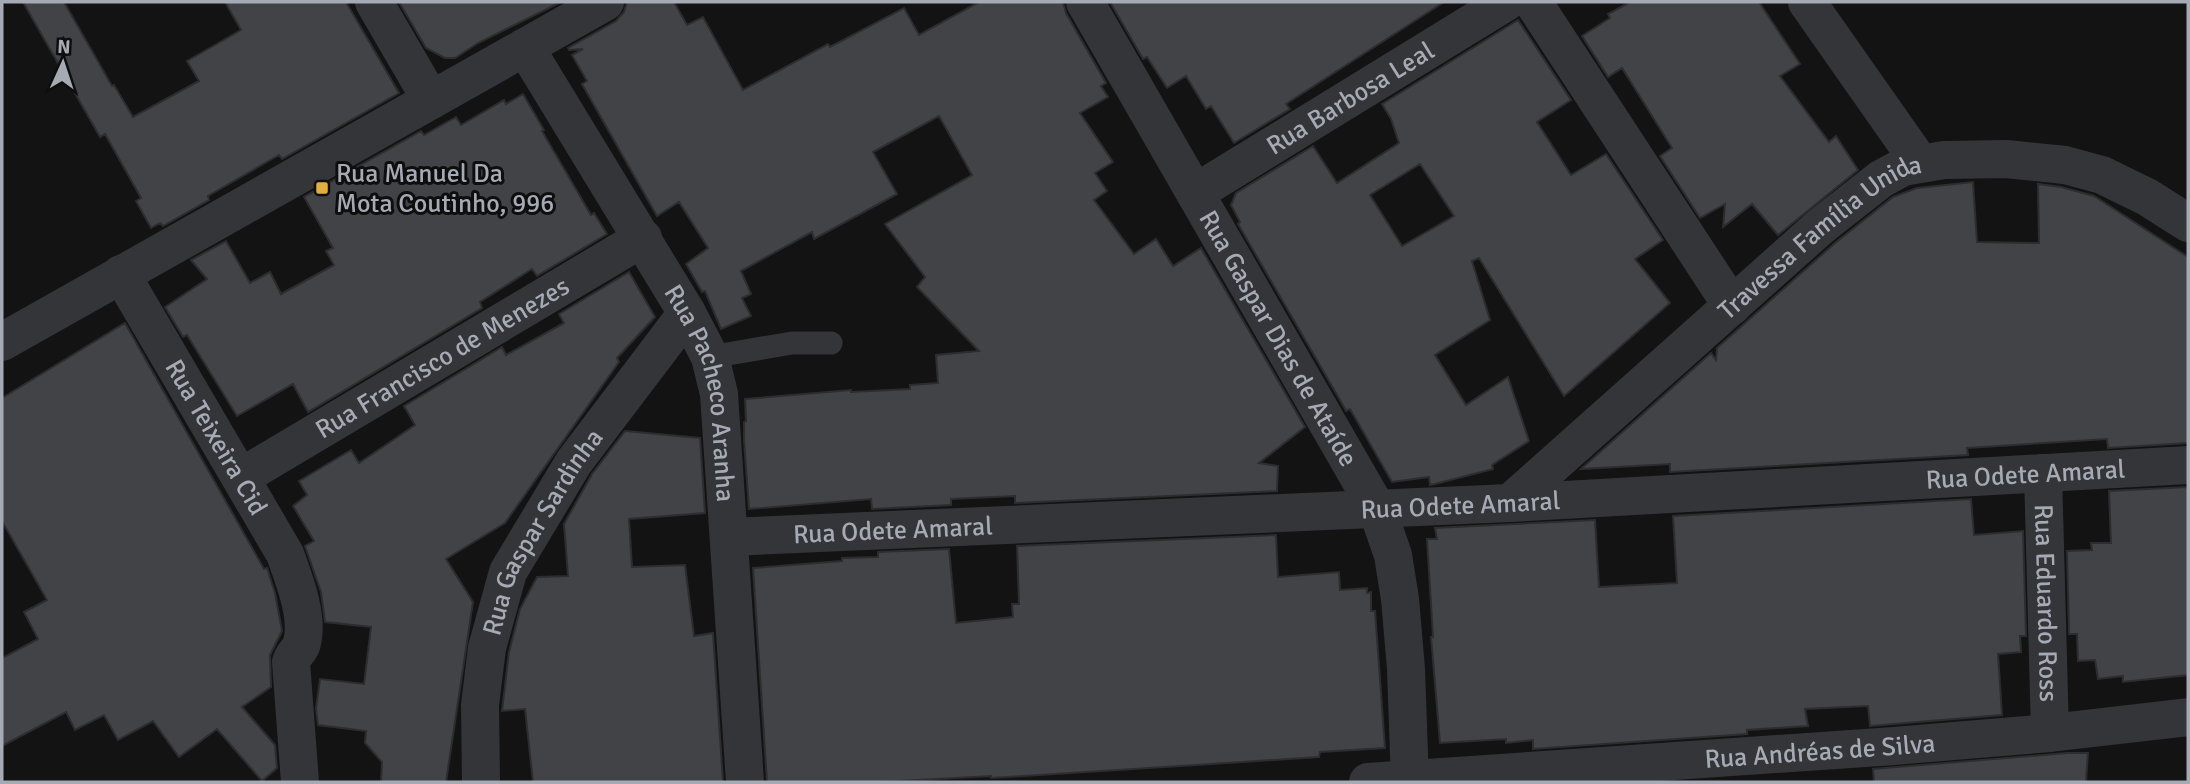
<svg xmlns="http://www.w3.org/2000/svg" width="2190" height="784" font-family="Signika,sans-serif">
	<rect width="100%" height="100%" fill="#131314"/>
	<path fill="#424347" stroke="#2d2d30" stroke-width="2" fill-rule="evenodd" d="M23 2H64L112 86 114 85 133 117 199 81 187 61 241 30 225 2H346L399 93 282 159 279 155 208 196 209 200 163 226 160 223 151 228 136 201 141 198 105 134 100 137Z
		M399 2H561L478 43 455 58H445L426 48Z
		M627 2H674L687 25 703 17 743 90 828 44 830 47 904 8 919 35 979 2H1063L1066 13 1106 83 1101 86 1108 97 1080 113 1113 162 1095 173 1107 191 1094 200 1134 254 1156 239 1173 266 1201 248 1305 427 1259 463 1278 466 1277 491 1015 503V496L951 499V505L872 509 871 499 749 509 744 440V422L746 421 745 399 851 390V392L910 389V385L938 383 936 355 979 351 917 287 925 277 885 224 972 175 939 116 873 152 897 194 814 239 812 232 741 271 751 294 742 298 751 316 721 329 705 291 702 292 686 264 708 248 679 202 657 216 582 84 587 81 572 55 583 49 569 50 568 48 616 21 624 12Z
		M1110 2H1444L1286 104 1290 109 1234 143 1211 106 1206 109 1186 76 1167 88 1147 57 1143 59Z
		M1630 2H1759L1800 64 1780 76 1829 142 1836 136 1858 170 1778 235 1752 204 1723 227 1725 204 1700 218 1660 156 1672 148 1622 68 1608 77 1582 36 1610 18 1608 14Z
		M1518 20 1571 100 1537 122 1571 175 1606 154 1663 240 1635 259 1670 303 1564 396 1479 258 1472 261 1490 320 1435 355 1466 405 1508 377 1529 441 1492 465 1493 469 1435 484 1430 485 1429 477 1392 482 1350 409 1346 411 1340 400 1238 224 1240 222 1231 205 1236 193 1313 146 1337 183 1399 143 1391 119 1382 104ZM1420 164 1454 216 1402 246 1370 195Z
		M523 94 544 130 542 131 591 215 594 213 607 234 537 276 532 269 480 302 482 308 308 412 293 384 237 416 187 335 183 337 165 307 207 279 191 260 226 241 250 283 270 272 281 294 334 265 326 251 333 248 304 197 421 131 424 135 456 117 461 125 504 100 506 104Z
		M1973 182 1977 242 2039 243 2038 184 2061 187 2094 196 2188 257V443L2108 448 2107 439 1967 448 1968 455 1670 472V464L1581 469 1711 353 1716 360 1717 348 1835 243 1893 197 1917 188Z
		M629 272 655 317 617 358 619 362 505 523 446 559 473 602 446 782H381L382 762 365 743 366 731 318 725 316 708 320 679 364 684 371 627 325 622 321 592 305 546 314 541 293 506 307 495 299 481 351 450 359 463 415 425 404 406 502 347 506 355 564 323 559 314Z
		M125 323 264 569 267 568 275 593 282 631 270 655 271 687 242 707 275 745 277 768 262 781 217 729 179 757 153 721 118 740 104 715 75 730 66 712 2 746V658L38 639 24 612 47 600 2 521V398Z
		M625 431 700 438 705 513 629 519 632 567 685 565 694 636 713 633 723 782H533L525 709 502 711 509 652 520 609 537 577 568 576 564 524 592 474Z
		M2188 487V675L2123 682V676L2098 679 2095 660 2078 661 2077 634H2069L2067 551 2092 550 2091 543H2111L2109 491Z
		M1971 499 1974 535 2023 531 2026 636H2020L2021 652 1998 654 2002 715 1870 726 1868 706 1805 709 1808 726 1747 730V734L1533 749V740L1506 743V739L1440 743 1431 637H1433L1427 539H1437L1435 528 1595 520 1599 587 1677 583 1673 516Z
		M1276 535 1278 577 1339 572 1340 590 1367 588V593L1371 592V611H1375L1385 748 1320 752 1319 757 1289 759 991 778V776L881 782H767L753 568 842 561V558L878 557V552L949 549 956 623 1013 617 1012 604H1019L1017 546Z
		M2067 753H2088L2086 782H1874L1873 769Z"/>
	<g fill="none" stroke-linecap="round" stroke-linejoin="round">
		<path stroke="#343539" stroke-width="23" d="M710 357 792 343H831"/>
		<g stroke="#343539" stroke-width="38">
			<path d="M374 2 431 100"/>
			<path id="s1" d="M1085 2 1377 509 1393 555 1400 599 1406 669 1410 782"/>
			<path d="M1533 2 1732 306"/>
			<path d="M1807 2 1920 163"/>
			<path id="s2" d="M525 47 687 313 710 357 719 394 745 782"/>
			<path id="s3" d="M1195 193 1506 2"/>
			<path id="s4" d="M121 274 285 554C294 579 309 617 302 643 300 651 293 654 291 662L300 782"/>
			<path d="M2 342 605 2"/>
			<path id="s5" d="M2043 473 2050 733"/>
			<path id="s6" d="M241 477 643 238"/>
			<path id="s7" d="M1510 503 1821 226 1881 179 1903 167 1944 160 2006 159 2065 165 2102 175 2147 197 2188 223"/>
			<path id="s8" d="M729 537 1510 503 2188 465"/>
			<path id="s9" d="M481 782 480 705 487 648 508 572 574 462 687 313"/>
			<path id="s10" d="M1368 782 1894 746 2050 733 2188 717"/>
		</g>
	</g>
	<rect fill="#e0af3f" stroke="#0e0e0f" stroke-width="2.5" x="315" y="181" width="14" height="14" rx="3.5"/>
	<g text-anchor="middle" stroke-width="6" stroke-linejoin="round" paint-order="stroke">
		<g font-size="26" fill="#a6aab4" stroke="#0e0e0f">
			<text dy="9" stroke="none"><textPath href="#s3" startOffset="182">Rua Barbosa Leal</textPath></text>
			<text dy="9" stroke="none"><textPath href="#s7" startOffset="410">Travessa Família Unida</textPath></text>
			<text dy="9" stroke="none"><textPath href="#s1" startOffset="388">Rua Gaspar Dias de Ataíde</textPath></text>
			<text dy="9" stroke="none"><textPath href="#s6" startOffset="234">Rua Francisco de Menezes</textPath></text>
			<text dy="9" stroke="none"><textPath href="#s2" startOffset="394">Rua Pacheco Aranha</textPath></text>
			<text dy="9" stroke="none"><textPath href="#s4" startOffset="189">Rua Teixeira Cid</textPath></text>
			<text dy="9" stroke="none"><textPath href="#s8" startOffset="1298">Rua Odete Amaral</textPath></text>
			<text dy="9" stroke="none"><textPath href="#s8" startOffset="732">Rua Odete Amaral</textPath></text>
			<text dy="9" stroke="none"><textPath href="#s8" startOffset="164">Rua Odete Amaral</textPath></text>
			<text dy="9" stroke="none"><textPath href="#s9" startOffset="264">Rua Gaspar Sardinha</textPath></text>
			<text dy="9" stroke="none"><textPath href="#s5" startOffset="130">Rua Eduardo Ross</textPath></text>
			<text dy="9" stroke="none"><textPath href="#s10" startOffset="453">Rua Andréas de Silva</textPath></text>
		</g>
		<g font-size="26" fill="#a6aab4" stroke="#0e0e0f" text-anchor="start">
			<text x="336" y="182">Rua Manuel Da<tspan x="336" dy="30">Mota Coutinho, 996</tspan></text>
		</g>
	</g>
	<rect width="2190" height="784" fill="none" stroke="#a6aab4" stroke-width="7"/>
	<g transform="translate(63 63) rotate(3)" stroke="#0e0e0f" stroke-width="5" paint-order="stroke">
	<path d="M0-5L12 26L0 18L-12 26Z" fill="#a6aab4"/>
	<text y="-10" font-size="19" font-weight="bold" text-anchor="middle" fill="#a6aab4">N</text>
	</g>
</svg>
